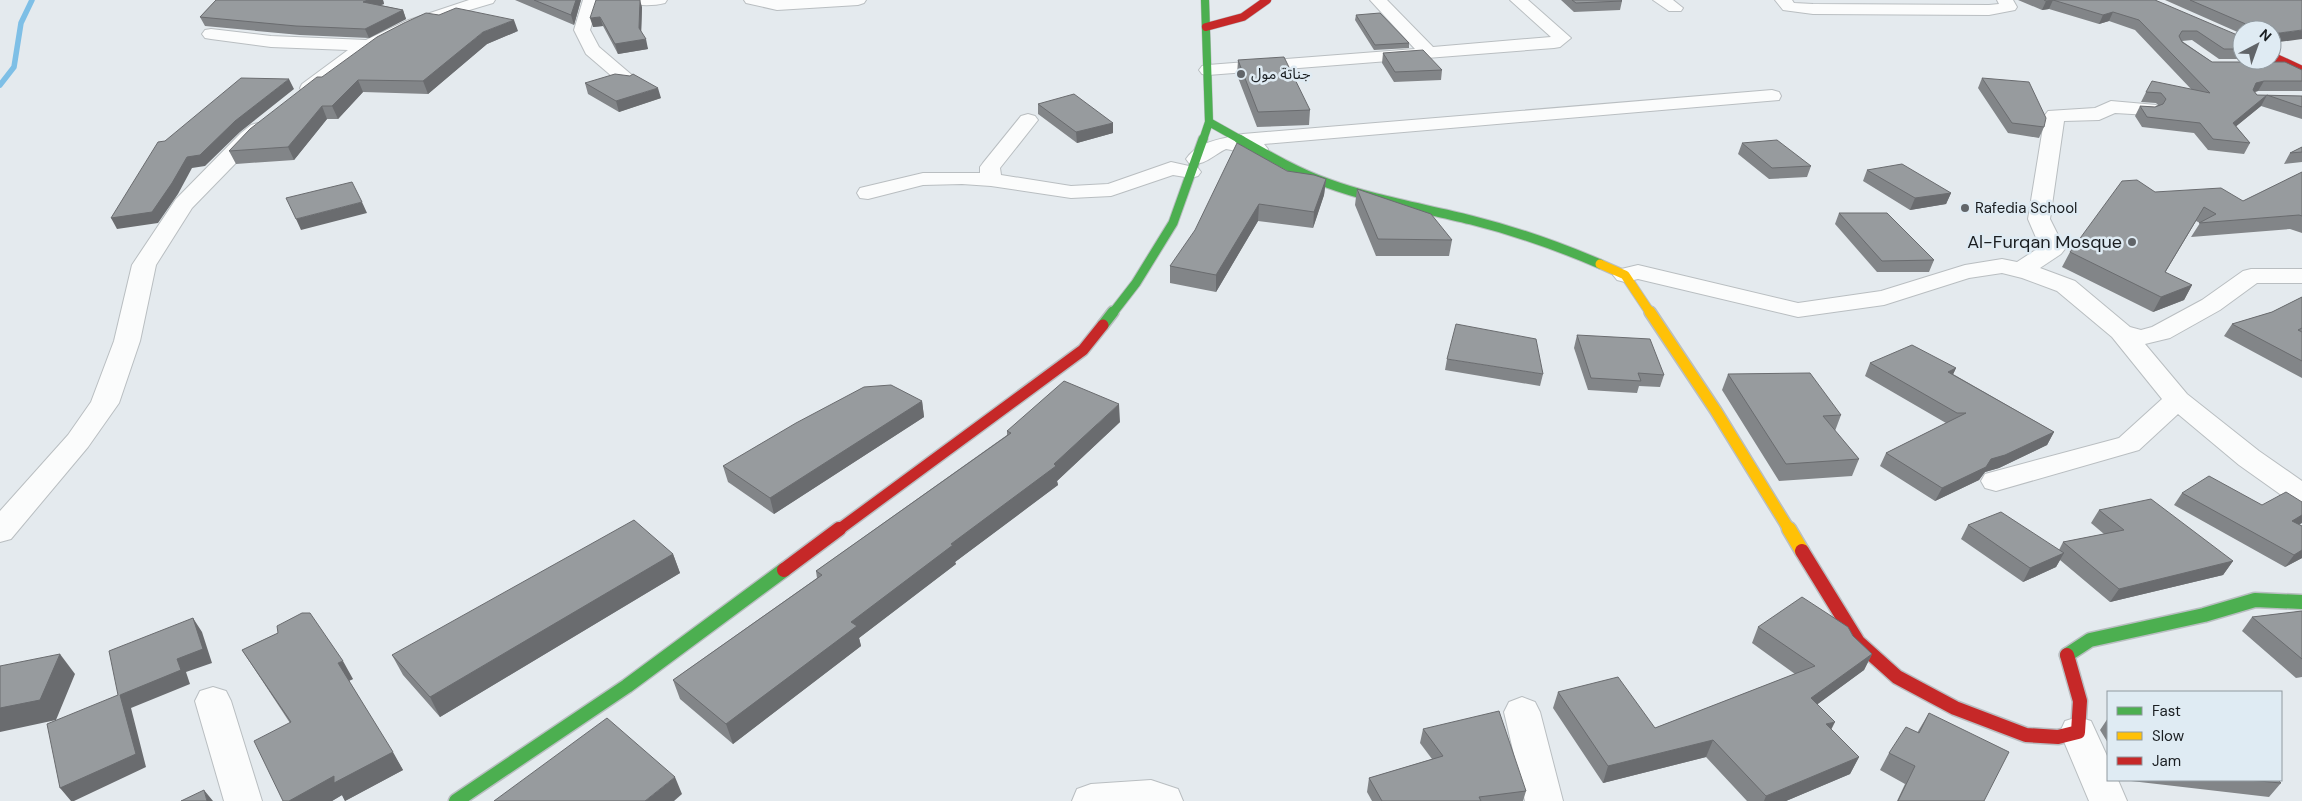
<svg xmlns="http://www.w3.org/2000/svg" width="2302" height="801" font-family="'DM Sans','Noto Sans Arabic',sans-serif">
	<rect width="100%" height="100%" fill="#e4eaee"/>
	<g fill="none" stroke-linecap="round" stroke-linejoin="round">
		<path stroke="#7ebfe6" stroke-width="5.5" d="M0 85 14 67 21 23 32 0"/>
		<g stroke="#b9bec1" stroke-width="2">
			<path id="street" d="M469 0H495L493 3C448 16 404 30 365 55 347 66 332 79 316 92L309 94 302 92 300 88 302 84 348 50 271 47 211 39 205 38 202 34 205 30 211 29 271 36 366 40 406 21Z
				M583 0H599L590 30 599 47 633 76 636 80 633 84H621L586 54 574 30Z
				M626 0H667L665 3C654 6 639 6 628 3Z
				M744 0H866L864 3 858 5 777 10 746 3Z
				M1370 0H1387L1433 47 1551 37 1510 0H1528L1571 38 1560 47 1554 48 1208 75 1202 74 1199 70 1202 66 1208 65 1415 49Z
				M1653 0H1673L1683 8 1681 11H1669Z
				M1775 0H1792L1794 3 1813 4 1989 5 1999 4 1997 0H2013L2017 7 2015 10 1989 15 1813 14 1783 10Z
				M1772 90 1779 92 1781 96 1779 100 1264 144 1268 149 1265 153 1258 155 1226 149C1213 155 1204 167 1189 163L1186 159C1199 140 1224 139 1243 134Z
				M2111 101 2156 105 2159 109 2156 113 2149 115 2115 113 2099 120 2064 121 2050 219 2065 249 2061 254 2040 268 2075 281 2130 327 2141 330 2152 327 2202 300 2243 271 2251 269H2302V283H2257L2220 310 2170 338 2145 344 2187 394 2259 451 2302 481V505L2291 502 2239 465 2178 414 2139 450 1996 491 1985 488 1981 481 1985 474 2119 438 2162 399 2112 337 2057 291 2022 278 2002 273 1969 278 1884 305 1798 317 1638 279 1625 282 1617 280 1613 275 1617 270 1638 265 1798 303 1881 291 1965 265 2002 259 2017 262 2040 247 2028 219 2045 115 2048 111 2095 108Z
				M1028 114 1035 116 1038 120 1000 168 1001 175 1071 186 1108 184 1171 162 1198 168 1201 172 1198 176 1191 178 1173 175 1111 196 1071 198 991 186 962 184 923 185 868 199 860 198 857 193 860 188 923 173H980V167L983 163 1021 116Z
				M258 123 265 125 268 129 265 133 192 208 156 265 140 341 119 403 88 447 11 539 0 542V511L68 435 91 402 114 341 132 265 176 199 241 133 251 125Z
				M213 687 226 691 231 701 262 801H224L195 701 200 691Z
				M1522 697 1535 702 1540 712 1563 801H1525L1504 712 1509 702Z
				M2078 717 2091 721 2108 758V780H2118L2127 801H2089L2060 732 2065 721Z
				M1151 780 1178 789 1183 801H1072L1077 789 1091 784Z"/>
		</g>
		<g stroke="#b9bec1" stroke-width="9">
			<path id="fast-far3" d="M1209 122 1241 140
				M1203 140 1209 122 1205 0"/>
		</g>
		<g stroke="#b9bec1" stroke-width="11">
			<path id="fast-far2" d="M1239 139C1267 155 1296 172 1327 183 1373 200 1423 208 1471 220 1515 231 1558 246 1600 264
				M1112 314 1136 283 1173 223 1203 139"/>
		</g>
		<g stroke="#b9bec1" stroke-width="14">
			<path id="fast-far1" d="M1103 325 1113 312"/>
		</g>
		<g stroke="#b9bec1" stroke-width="17">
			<path id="fast" d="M2067 655 2090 640 2204 615 2255 600 2302 602
				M456 801 627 686 784 570"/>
		</g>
		<g stroke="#b9bec1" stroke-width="11">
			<path id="slow-far2" d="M1600 264 1625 275 1651 314"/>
		</g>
		<g stroke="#b9bec1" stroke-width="14">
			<path id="slow-far1" d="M1650 312 1716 411 1790 531"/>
		</g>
		<g stroke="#b9bec1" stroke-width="17">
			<path id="slow" d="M1789 529 1802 551"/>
		</g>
		<g stroke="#b9bec1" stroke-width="9">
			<path id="jam-far2" d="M1206 27 1243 17 1267 0
				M2272 56 2302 70"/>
		</g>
		<g stroke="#b9bec1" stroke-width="14">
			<path id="jam-far1" d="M837 531 1083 350 1103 325"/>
		</g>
		<g stroke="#b9bec1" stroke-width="17">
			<path id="jam" d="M1802 551 1858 642 1897 677 1955 708 2026 735 2058 737 2078 732 2080 701 2067 655
				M784 570 839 529"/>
		</g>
		<use href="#street" fill="#fbfcfc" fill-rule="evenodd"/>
		<use href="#fast-far3" stroke="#4caf50" stroke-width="8"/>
		<use href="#fast-far2" stroke="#4caf50" stroke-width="9"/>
		<use href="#fast-far1" stroke="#4caf50" stroke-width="11"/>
		<use href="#fast" stroke="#4caf50" stroke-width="14"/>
		<use href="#slow-far2" stroke="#ffc107" stroke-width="9"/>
		<use href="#slow-far1" stroke="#ffc107" stroke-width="11"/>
		<use href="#slow" stroke="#ffc107" stroke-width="14"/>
		<use href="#jam-far2" stroke="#c62828" stroke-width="8"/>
		<use href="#jam-far1" stroke="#c62828" stroke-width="11"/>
		<use href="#jam" stroke="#c62828" stroke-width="14"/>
	</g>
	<path fill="#828588" d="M216 0H383L384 4 380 5 403 10 406 19 369 38 300 35 205 26 200 17Z
		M515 0H581L574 25Z
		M596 0 642 7 641 32 648 49 618 54 603 26 593 27Z
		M1561 0H1621L1622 1 1620 10 1574 12Z
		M2018 0H2155L2242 43V59H2219L2192 40 2182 41 2212 62 2302 70V91H2258L2255 92 2257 95 2302 96V119L2261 106 2236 126 2250 143 2244 154 2208 150 2194 133 2142 127 2135 116 2140 106 2155 107 2158 105 2156 103 2141 102 2146 92 2191 89 2135 30 2109 21 2099 24 2049 9 2042 10Z
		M2165 0H2302L2272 30H2242V34Z
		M1356 15 1409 43V48L1374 50 1355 20Z
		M518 31 487 44 428 94 363 92 338 119H327L294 160 236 164 229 151 322 77Z
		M1383 53 1442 70 1441 80 1394 82 1382 63Z
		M1238 60 1310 110 1309 125 1257 127 1237 75Z
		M1982 78 2044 127 2039 138 2008 133 1978 88Z
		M585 83 661 98 619 112 588 94Z
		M1038 104 1113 123V133L1077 143 1038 114Z
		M1742 143 1811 166 1807 177 1769 179 1738 154Z
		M2302 147V162L2284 164 2290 153Z
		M1867 170 1951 193 1946 204 1910 210 1863 181Z
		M1287 171 1326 179 1324 195 1313 228 1258 221 1216 292 1170 283V266Z
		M2302 172V233L2290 229 2191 237 2200 223 2196 221 2165 273 2192 285 2184 300 2153 312 2062 267 2070 252 2155 192 2243 201Z
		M1357 189 1452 240 1449 256H1376L1355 205Z
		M1839 213 1934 260 1929 272H1877L1835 224Z
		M2302 297V378L2224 336 2232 324 2272 312Z
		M1577 335 1664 375 1660 387 1639 386 1637 393 1588 390 1574 348Z
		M1447 359 1543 374 1540 386 1445 370Z
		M1870 363 1956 368 1953 374 2054 432 2047 445 1999 468 1985 472 1979 480 1935 501 1880 466 1886 453 1946 423 1865 376Z
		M1728 374 1841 415 1835 431 1859 459 1852 476 1779 481 1722 390Z
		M922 401 924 417 774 514 728 482 723 466Z
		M1120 422 1057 481 1058 485 955 562 956 564 859 638 861 646 733 744 680 699 673 680 817 578 816 571 1007 435V431Z
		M2182 493 2262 505 2302 502V523L2299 524 2302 526V558L2285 567 2174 505Z
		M2099 510 2233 561 2223 575 2110 602 2060 560 2056 567 2023 582 1961 539 1968 525 2059 550 2063 542 2104 534 2091 523Z
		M673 554 680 573 440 717 403 675 392 655Z
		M2302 611V677L2296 678 2242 631 2252 617Z
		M1758 627 1853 636 1872 654 1864 670 1817 704 1831 729 1859 757 1850 774 1786 801H1747L1706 757 1603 783 1553 708 1558 692 1655 728 1795 674 1752 643Z
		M278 633 353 679 349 681 403 770 345 801 342 795 332 801H283L290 723 242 650Z
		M1929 713 1984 801H1897L1905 784 1880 770 1889 753 1917 733Z
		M2108 718V743L2100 730Z
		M1423 729 1526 791 1523 801H1372L1367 792 1369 778 1432 759 1420 743Z
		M2130 780H2278L2281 783 2269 797 2131 781Z"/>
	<path fill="#6a6c6f" d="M368 0H383L384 4 367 10 363 2Z
		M576 0H581L574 25 571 15Z
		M640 0 642 7 641 38 639 28Z
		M2053 0 2049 9 2042 10 2046 1Z
		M403 10 406 19 369 38 365 29Z
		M2113 12 2109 21 2099 24 2103 15Z
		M600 17 603 26 593 27 590 18Z
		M514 20 518 31 487 44 428 94 423 81 483 32Z
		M2302 30V39L2272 43V34Z
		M2242 38V42L2239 48 2235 39Z
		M646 39 648 49 618 54 615 44Z
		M289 79 294 89 240 132 205 166 192 168 178 194 158 223 117 229 111 218 187 157Z
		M358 80 363 92 338 119 332 106Z
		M2264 81 2258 91 2250 93 2256 83Z
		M658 88 661 98 619 112 616 101Z
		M2267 95 2261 106 2228 133 2233 123Z
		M322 106 327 119 294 160 288 147Z
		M1113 123V133L1077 143 1076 132Z
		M1326 179 1324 195 1313 228 1314 212Z
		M1951 193 1946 204 1910 210 1915 198Z
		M362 202 367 213 301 230 296 219Z
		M1259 204 1258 221 1216 292V275Z
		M2192 285 2184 300 2153 312 2161 297Z
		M1956 368 1950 381 1948 372Z
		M922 401 924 417 774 514 770 498Z
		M1119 404 1120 422 1057 481 1058 485 955 562 956 564 859 638 861 646 733 744 726 724 851 622 1054 464Z
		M2054 432 2047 445 1999 468 1985 472 1979 480 1935 501 1942 488 1991 459Z
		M2302 515V523L2283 533 2292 521Z
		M2302 550V558L2285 567 2294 555Z
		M2064 553 2056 567 2023 582 2030 568Z
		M673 554 680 573 440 717 430 697Z
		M2233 561 2223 575 2110 602 2119 589Z
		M193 618 202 632 212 663 186 672 190 684 131 708 146 767 74 801H71L60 788 120 695 177 659Z
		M60 654 75 674 56 720 0 732V708Z
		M1872 654 1864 670 1803 715 1811 698Z
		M343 661 353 679 348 681 338 663Z
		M1835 722 1827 738 1826 724Z
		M1713 740 1706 757 1603 783 1608 766Z
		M393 752 403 770 345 801 342 795 332 801H289L334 776Z
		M1859 757 1850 774 1786 801H1764L1766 796Z
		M675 777 682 794 674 801H645Z
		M204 790 213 801H207Z"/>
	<path fill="#979b9e" stroke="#6a6c6f" d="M216 0H368L363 2 403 10 365 29 296 26 200 17Z
		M534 0H576L571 15Z
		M596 0H640L639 28 646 39 615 44 600 17 590 18Z
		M1572 0H1621L1622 1 1576 3Z
		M2044 0H2155L2242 37V38L2235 39 2242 43V49H2224L2197 31H2182L2179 36 2182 42 2212 62H2285L2302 70V81H2264L2256 83 2253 90 2257 95 2302 96V107L2267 95 2233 123 2250 143 2213 139 2200 123 2147 117 2140 106 2155 107 2163 104 2166 99 2161 93 2146 92 2152 81 2210 93 2139 20 2113 12 2103 15 2053 0 2046 1Z
		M2190 0H2302V30L2272 34V30H2248V25Z
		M456 8 514 20 483 32 423 81 358 80 332 106H322L288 147 229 151 250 129 317 77H322L377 37 404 23 426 13 439 15Z
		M1380 13 1409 43 1375 45 1356 15Z
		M1423 50 1442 70 1395 72 1383 53Z
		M1284 57 1310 110 1258 112 1238 60Z
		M615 74 630 76 633 74 658 88 616 101 585 83Z
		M241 78 289 79 235 121 200 155 187 157 172 183 152 212 111 218 158 142 165 141Z
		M1982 78 2029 82 2046 118 2044 127 2012 123Z
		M1074 94 1113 123 1076 132 1038 104Z
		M1777 140 1811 166 1772 168 1742 143Z
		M1237 143 1287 171 1314 175 1326 179 1314 212 1259 204 1216 275 1170 266 1195 230Z
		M2302 147V152L2290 153Z
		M1902 164 1951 193 1915 198 1867 170Z
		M2302 172V216L2299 215 2199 223 2216 214 2204 207 2165 272 2192 285 2161 297 2070 252 2122 181 2137 180 2155 192 2221 188 2243 201Z
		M352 182 362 202 296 219 286 198Z
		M1357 189 1431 214 1452 240 1378 239Z
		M1839 213H1887L1934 260 1882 261Z
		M2302 297V328L2298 330 2302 332V361L2232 324 2272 312Z
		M1456 324 1536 339 1543 374 1447 359Z
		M1577 335 1650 339 1664 375 1638 373 1641 381 1591 378Z
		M1912 345 1956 368 1948 372 2054 432 2005 455 1991 459 1986 467 1942 488 1886 453 1966 413H1957L1870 363Z
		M1810 373 1841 415 1823 416 1859 459 1786 464 1728 374Z
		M1064 381 1119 404 1054 464 1056 466 951 544 953 545 851 622 857 626 726 724 673 680 822 575 816 571 1011 433 1007 431Z
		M891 385 922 401 770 498 723 466 796 423 864 387Z
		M2209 476 2262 505 2286 492 2302 502V515L2292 521 2302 526V550L2294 555 2182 493Z
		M2151 499 2233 561 2119 589 2063 542 2124 530 2099 510Z
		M2001 512 2064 553 2030 568 1968 525Z
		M634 520 673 554 430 697 392 655Z
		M1802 597 1848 627 1853 636 1872 654 1811 698 1835 722 1826 724 1859 757 1766 796 1713 740 1608 766 1558 692 1618 677 1655 728 1815 666 1758 627Z
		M2302 611V659L2252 617Z
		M302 613H310L343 661 338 663 393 752 334 783V776L289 801H283L254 741 291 722 242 650 278 633 277 626Z
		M193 618 203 649 177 659 181 670 120 695 136 754 60 788 47 724 118 695 109 651Z
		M60 654 40 700 0 708V666Z
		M1499 711 1526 791 1479 797 1481 801H1382L1369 778 1443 756 1423 729Z
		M1929 713 2009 752 1984 801H1898L1915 766 1889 753 1906 727 1919 733Z
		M607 718 675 777 645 801H494Z
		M2248 780H2278L2281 783Z
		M204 790 207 801H181Z"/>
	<g fill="#616569" stroke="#dfebf3" stroke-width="2">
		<circle cx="1241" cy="74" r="5"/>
		<circle cx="1965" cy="208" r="5"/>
		<circle cx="2132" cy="242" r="5"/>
	</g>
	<g text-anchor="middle" stroke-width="5" stroke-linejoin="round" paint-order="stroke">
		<g font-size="15" fill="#1a1e21" stroke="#dfebf3" text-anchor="start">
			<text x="1251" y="79">جناتة مول</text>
			<text x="1975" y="213">Rafedia School</text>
		</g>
		<g font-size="18" fill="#1a1e21" stroke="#dfebf3" text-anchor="end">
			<text x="2122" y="248">Al-Furqan Mosque</text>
		</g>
	</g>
	<rect x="2107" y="691" width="175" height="90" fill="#dfebf3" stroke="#90999f"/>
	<rect x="2117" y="707" width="25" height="8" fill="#4caf50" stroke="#90999f"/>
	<text x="2152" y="716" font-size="15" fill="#1a1e21">Fast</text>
	<rect x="2117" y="732" width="25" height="8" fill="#ffc107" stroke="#90999f"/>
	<text x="2152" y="741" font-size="15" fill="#1a1e21">Slow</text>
	<rect x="2117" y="757" width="25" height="8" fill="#c62828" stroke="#90999f"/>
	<text x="2152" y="766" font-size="15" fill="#1a1e21">Jam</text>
	<g transform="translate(2257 45) rotate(41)"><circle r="24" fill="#dfebf3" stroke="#90999f"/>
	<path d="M0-4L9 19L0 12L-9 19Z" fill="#616569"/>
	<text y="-8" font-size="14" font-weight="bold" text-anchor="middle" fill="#1a1e21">N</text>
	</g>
</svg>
